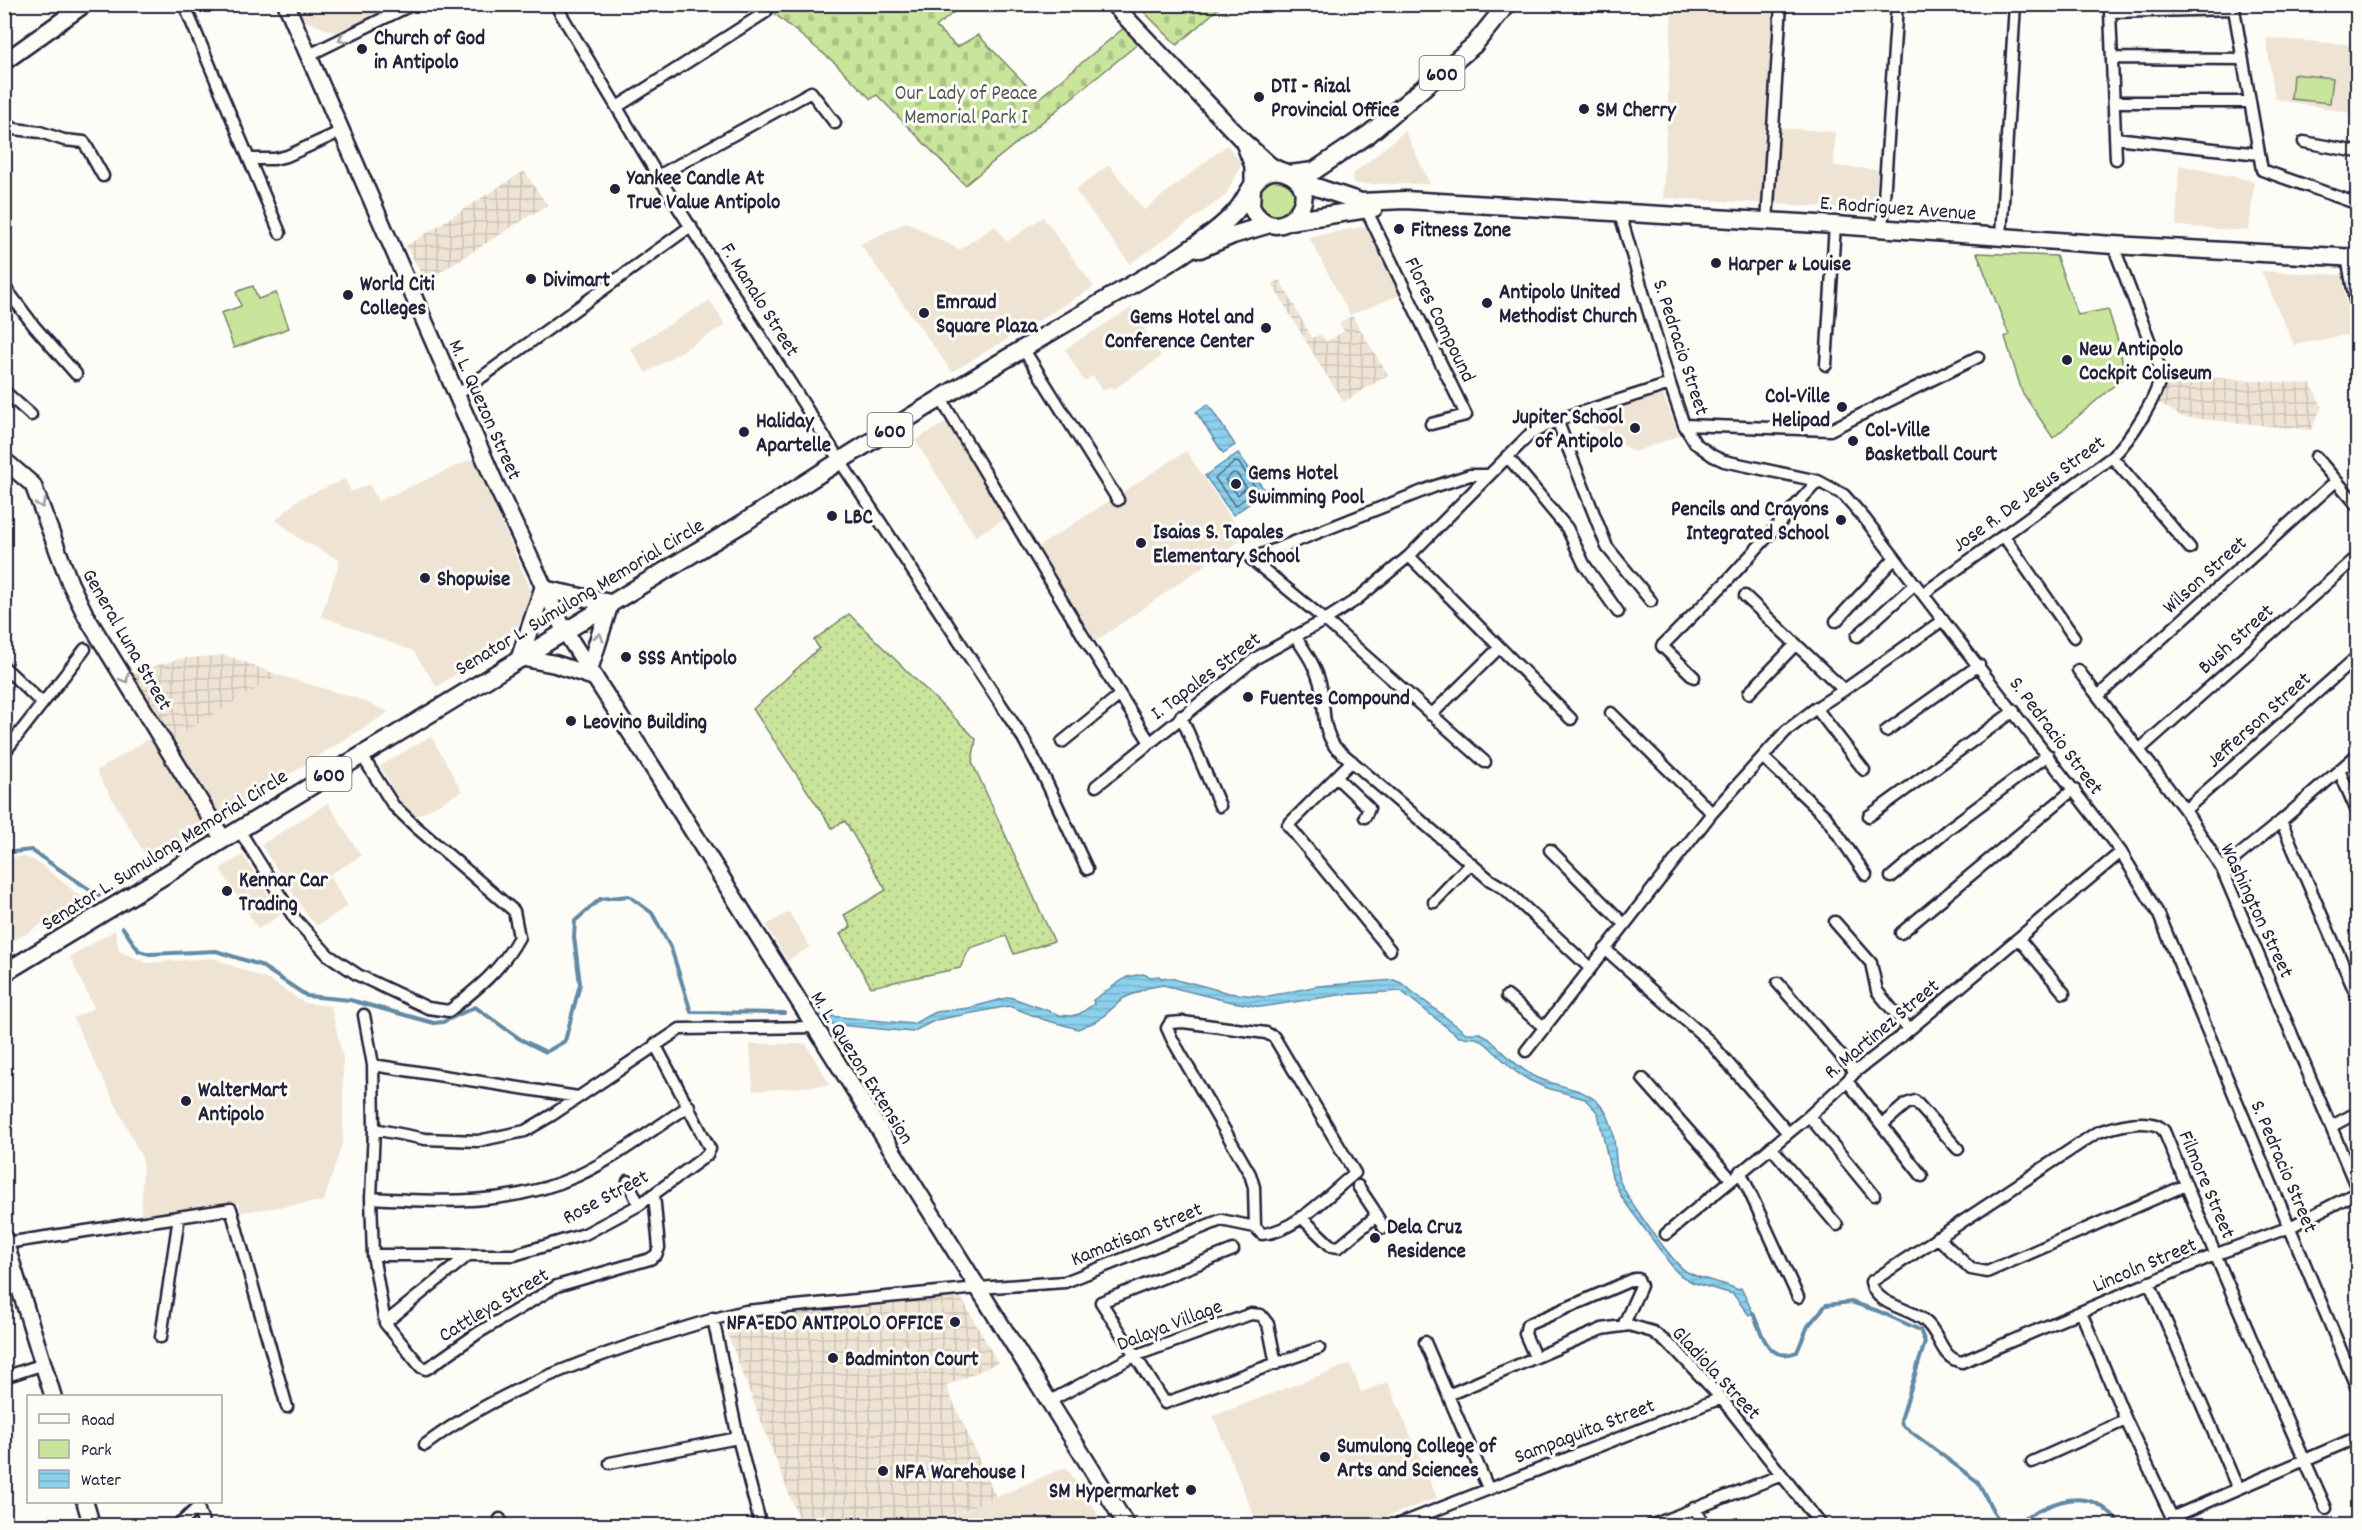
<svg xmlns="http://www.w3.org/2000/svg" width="2362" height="1530" font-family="Dekko,sans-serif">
	<defs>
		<pattern id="industrial-grid" width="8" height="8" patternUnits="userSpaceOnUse" patternTransform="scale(1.5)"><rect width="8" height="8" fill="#efe4d4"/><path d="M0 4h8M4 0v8" fill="none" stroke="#cdc3b7"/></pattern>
		<pattern id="grass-dots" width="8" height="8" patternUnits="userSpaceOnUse" patternTransform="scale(1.5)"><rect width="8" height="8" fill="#c9e49b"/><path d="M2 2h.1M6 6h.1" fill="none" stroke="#acc386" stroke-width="1.8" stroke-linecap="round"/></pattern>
		<pattern id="cemetery-stones" width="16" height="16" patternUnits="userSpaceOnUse" patternTransform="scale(1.5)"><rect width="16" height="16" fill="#c9e49b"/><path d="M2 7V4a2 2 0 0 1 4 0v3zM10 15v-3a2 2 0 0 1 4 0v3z" fill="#acc386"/></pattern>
		<pattern id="water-rules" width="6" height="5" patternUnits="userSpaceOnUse" patternTransform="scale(1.5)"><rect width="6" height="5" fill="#8bd0ec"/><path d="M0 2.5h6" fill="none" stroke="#78b2cb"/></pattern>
	</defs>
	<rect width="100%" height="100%" fill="#fdfcf7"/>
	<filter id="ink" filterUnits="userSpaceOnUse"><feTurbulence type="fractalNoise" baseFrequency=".0167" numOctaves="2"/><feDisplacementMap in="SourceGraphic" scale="12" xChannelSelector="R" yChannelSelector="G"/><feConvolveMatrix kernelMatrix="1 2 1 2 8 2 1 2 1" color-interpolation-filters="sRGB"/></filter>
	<g filter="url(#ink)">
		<path fill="#efe4d4" d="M298 5H397L336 33 305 21Z
			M1672 5H1773L1761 203 1663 198Z
			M2266 38 2357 45V114L2275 99Z
			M1781 128 1835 132 1834 166 1878 170 1874 210 1775 204Z
			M1405 131 1430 184H1356L1352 180 1353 174Z
			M1227 145 1242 164 1225 196 1130 264 1075 190 1109 165 1144 210Z
			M2179 165 2254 181 2249 231 2176 226Z
			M1043 217 1094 287 952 372 860 244 907 222 959 250 995 226 1007 242Z
			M1367 226 1400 295 1350 315 1309 237Z
			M2261 271 2342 275 2351 334 2294 345Z
			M710 300 725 325 646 373 630 348Z
			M1131 308 1161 357 1114 389 1112 386 1103 391 1093 376 1084 381 1065 349Z
			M1663 394 1679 436 1634 452 1580 419Z
			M947 422 1005 519 975 536 915 440Z
			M1186 451 1244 538 1096 641 1038 547Z
			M474 458 532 593 514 634 437 687 413 651 321 616 340 560 303 541 276 520 299 499 345 479 351 492 369 484 378 501Z
			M279 675 359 699 389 712 218 819 171 740Z
			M431 736 462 791 419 815 414 816 398 798 380 766Z
			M150 738 205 827 149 861 96 771Z
			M328 803 361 856 329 875 348 906 317 926 308 916 261 845Z
			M243 855 281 915 258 929 220 869Z
			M23 856 39 863 84 899 5 946V859Z
			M789 912 810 947 787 961 766 925Z
			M115 930 119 951 147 963 213 958 271 981 305 1003 331 1006 343 1059V1140L324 1201 241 1212 239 1203 141 1221 143 1160 73 1018 94 1008 70 957Z
			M750 1044H806L830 1085 753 1091Z
			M1350 1364 1361 1392 1388 1382 1437 1498 1364 1525H1258L1213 1416Z
			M1066 1467 1105 1525 929 1526 1033 1481Z"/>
		<path fill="url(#industrial-grid)" d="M524 171 547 205 426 281 406 246Z
			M1280 280 1312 338 1321 334 1326 342 1344 331 1339 323 1352 316 1388 375 1344 402 1323 370 1272 284Z
			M2170 375 2311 384 2322 407 2311 430 2182 417 2157 402Z
			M225 655 279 675 171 740 130 674 178 659Z
			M959 1294 998 1363 946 1386 996 1497 929 1525H801L722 1320Z"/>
		<path fill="url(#grass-dots)" stroke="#76836b" stroke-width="1.5" d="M849 614 976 739 972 762 1054 941 1014 954 1006 936 970 948 960 968 871 987 840 934 851 927 844 915 886 890 845 821 832 828 753 709 819 648 814 640Z"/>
		<path fill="url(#cemetery-stones)" stroke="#76836b" stroke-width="1.5" d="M764 5H962L936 27 957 47 978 35 1039 98 1125 27 1139 43 965 185 877 95 871 99 836 64Z
			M1137 5H1222L1177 45Z"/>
		<path fill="#c9e49b" stroke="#76836b" stroke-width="1.5" d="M2293 74 2333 78 2330 103 2291 99Z
			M1259 198a18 18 0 1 1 36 0a18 18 0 1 1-36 0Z
			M1977 253 2056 256 2078 315 2108 309 2119 344 2125 376 2053 438 2022 392 2005 337 2009 335Z
			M253 286 258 299 276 293 289 328 234 348 221 313 241 306 236 292Z"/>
		<path fill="url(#water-rules)" stroke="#618aa5" stroke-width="1.5" d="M1208 404 1235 445 1223 453 1196 412Z
			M1238 453 1266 492 1233 515 1205 476Z
			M1143 974 1150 977 1159 976 1161 978C1172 975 1181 984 1192 983L1229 993 1264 997 1318 986 1394 980 1401 983 1466 1033H1480L1486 1036C1502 1050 1517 1068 1536 1077 1557 1088 1585 1086 1601 1106 1617 1123 1614 1155 1618 1176 1621 1191 1674 1265 1687 1272 1703 1281 1722 1281 1738 1290L1741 1288 1753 1313 1749 1315 1733 1294 1694 1283 1681 1276 1674 1269 1622 1198 1612 1177 1598 1113 1585 1099 1544 1087 1529 1080 1516 1072 1485 1043 1476 1038 1459 1037 1401 991 1339 995 1261 1007 1227 1001 1163 985 1147 988 1124 998 1099 1020 1078 1029 1045 1020 1009 1006 936 1020 912 1032 829 1024 819 1015 913 1024 936 1012 969 1008 1010 997 1060 1015 1071 1016 1079 1014 1094 1004 1093 1000 1127 977Z"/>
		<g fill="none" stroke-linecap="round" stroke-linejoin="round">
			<path stroke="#4c6882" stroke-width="1.5" d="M1235 462 1239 463 1257 490 1235 506 1215 478Z
				M1233 473 1237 474 1246 487 1238 495 1225 480Z"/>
			<path stroke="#618aa5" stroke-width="4" d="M4 853 31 850 99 896
				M123 928 139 951 150 954 216 951 260 965 307 996 350 1000 434 1023 443 1022 475 1007 520 1039 546 1052 565 1041 580 984 574 937 575 921 600 899 629 896 652 913 671 948 691 1012 784 1013
				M1753 1313C1762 1335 1768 1363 1797 1352L1808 1326 1826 1305 1851 1302 1878 1311 1920 1330 1925 1342 1901 1420 1902 1425 1978 1482 2001 1526
				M2008 1526C2035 1513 2071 1487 2101 1506 2109 1511 2115 1519 2122 1526"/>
			<g stroke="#22223b" stroke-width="15">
				<path id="street" d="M184 4 280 233
					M555 4 658 176 840 461 1023 738 1046 781 1087 869
					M309 55 413 4
					M2112 58 2242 59
					M2114 102H2249
					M617 107 766 12
					M4 121 14 129 40 132 64 140 84 142 103 176
					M2115 138 2259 154
					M2304 142 2358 152
					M249 159H274L287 156 342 131
					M2116 159 2110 12 2234 9 2262 170 2358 204
					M658 176 811 92 835 123
					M1366 209 1466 415 1431 424
					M1620 214 1670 384 1684 425 1695 443 1713 456 1724 461 1818 481 1844 495 1865 519 2121 852 2159 915 2358 1391
					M1767 222 1781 4
					M1882 229 1897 4
					M2001 236 2015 4
					M2347 257 2358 317
					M4 286 34 326 76 374
					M1024 350 1118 500
					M1826 365 1835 225
					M4 391 31 415
					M457 395 691 226
					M941 399 1085 639 1149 741
					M1557 420 1607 547 1651 601
					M1684 425 1830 430 1978 357
					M1507 456 1567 528 1584 564 1618 612
					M2112 457 2190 548
					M2316 457 2358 506
					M2003 535 2074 637
					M1409 556 1571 719
					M1923 594 2112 457C2129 441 2160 395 2161 371L2113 245
					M1745 596 1844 690
					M1836 621 1895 558
					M1295 636C1305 651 1315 665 1320 683 1326 707 1320 724 1335 747L1490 880 1505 889 1590 968
					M1857 636 1915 584
					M4 667 42 703
					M2078 670 2185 810 2222 869 2358 1191
					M1694 677 1662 646 1729 579 1818 481
					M1749 693 1796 644
					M2098 696 2336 481
					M1816 708 1864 770
					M1611 713 1712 813
					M1431 715 1499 648
					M1181 716 1220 806
					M1886 731 1979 665
					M1062 742 1120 695
					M2139 750 2358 556
					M4 753 85 649
					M1763 757 1826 817 1866 875
					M1352 761 1288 825 1390 950
					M1485 762 1325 620 1251 559 1433 487 1470 475H1488
					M2339 770 2358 814
					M1336 777 1369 808 1365 817
					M1096 786 1256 658 1325 620 1356 600 1409 556 1530 434 1557 420 1670 384
					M2185 810 2358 656
					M1869 816 2014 711
					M2281 821 2358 999
					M239 830 295 919 328 955 358 975 428 1008 449 1011C478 988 501 970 519 937L514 911 416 827 393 805 361 754
					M1550 850 1624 924
					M2222 869 2281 821 2358 754
					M1891 877 1948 829 2048 755
					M1434 902 1471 863
					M1835 922 1871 963 1877 991 1909 1030
					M1901 933 2074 789
					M2019 939 2064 993
					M1605 949 1709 1041 1788 1133
					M1778 983 1855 1072
					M1507 996 1545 1028
					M364 1015 373 1065 374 1129 371 1198 373 1255 385 1323 421 1367 426 1369 431 1366 478 1333 557 1286 650 1259 656 1255 659 1248 654 1194
					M1526 1051 1712 813 1786 731 1816 708 1844 690 1943 620
					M373 1065 578 1097
					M1643 1079 1731 1179
					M1847 1081 1922 1176
					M1809 1116 1874 1195
					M1883 1124 1906 1104 1915 1101 1958 1149
					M2332 1126 2358 1112
					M374 1129 425 1139 478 1141 525 1131 552 1115 680 1029 814 1027
					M1771 1147 1837 1225
					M1740 1171 1798 1297
					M628 1181 639 1205
					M371 1198C441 1202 511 1206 577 1176 616 1158 653 1129 689 1106
					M1375 1213 1384 1228
					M1301 1217 1331 1246 1339 1247 1375 1217 1374 1210 1358 1186
					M1666 1234 1809 1116 1847 1081 1855 1072 1909 1030 2121 852
					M1937 1237 1971 1269 1987 1272 2186 1185
					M6 1243 231 1209 287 1407
					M1233 1250 1101 1302 1165 1403 1319 1348
					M373 1255H514L585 1234 639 1205 707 1155 710 1149 655 1044
					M2149 1282 2238 1489
					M2081 1312 2126 1420 2176 1526
					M713 1318 738 1438 761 1526
					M385 1323 466 1257
					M161 1337 179 1217
					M1425 1342 1488 1488
					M1535 1357 1525 1334 1527 1325 1634 1279H1638L1641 1286 1623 1326
					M4 1377 44 1364
					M1448 1395 1602 1329 1629 1325 1653 1332 1676 1350 1721 1398 1822 1526
					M1048 1402 1134 1356 1251 1314 1261 1315 1268 1324 1276 1364
					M425 1445C488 1397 565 1367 640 1342 675 1331 709 1319 746 1311L978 1288 1065 1282 1221 1220 1255 1227 1262 1234C1295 1232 1330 1193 1355 1173L1274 1037 1266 1033 1183 1022 1170 1023 1167 1028 1172 1039 1250 1174 1254 1187 1255 1227
					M2032 1462 2126 1420
					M610 1463 738 1438
					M1694 1508 1706 1526
					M2326 1508C2270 1384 2216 1258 2164 1131 2152 1115 2112 1127 2096 1133L1871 1282C1876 1307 1911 1307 1926 1322 1941 1335 1940 1358 1962 1362L2217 1254 2290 1227 2358 1192
					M2173 1517 2358 1437
					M500 1519 502 1526
					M178 1526 198 1507 204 1526
					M1395 1526 1721 1398
					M1650 1526 1782 1475"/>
			</g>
			<g stroke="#22223b" stroke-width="20">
				<path id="secondary" d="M286 4 496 485 564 630 655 771 1127 1526
					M1113 4 1243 141 1270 165 1281 171
					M4 62 85 4
					M1244 143 1253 166V184
					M4 460 33 485 70 583 86 616 223 839
					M4 1238 53 1396
					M85 1502 92 1526"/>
			</g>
			<g stroke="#22223b" stroke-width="21">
				<path id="primary" d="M1290 174 1314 171 1369 134 1474 45 1507 4
					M1298 181 1361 202 1405 200 1835 225 2113 245 2358 258
					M1290 221 1374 208
					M1200 249 1233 235 1270 224
					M520 657 543 589 610 603
					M520 657 555 664 594 677
					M589 670 610 603
					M4 973 745 522C882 432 1022 348 1164 266 1184 254 1221 229 1236 211 1245 201 1249 187 1259 178 1266 171 1276 169 1284 172 1333 188 1278 257 1251 207L1252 187"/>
			</g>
			<use href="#street" stroke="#fdfcf7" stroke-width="10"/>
			<use href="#secondary" stroke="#fdfcf7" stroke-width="15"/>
			<use href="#primary" stroke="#fdfcf7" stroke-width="16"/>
		</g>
		<defs><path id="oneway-chevron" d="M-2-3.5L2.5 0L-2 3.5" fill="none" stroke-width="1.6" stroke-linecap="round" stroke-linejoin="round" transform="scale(1.5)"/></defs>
		<g stroke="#9a9aa2">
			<use href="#oneway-chevron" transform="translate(342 39) rotate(154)"/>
			<use href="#oneway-chevron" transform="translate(41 504) rotate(68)"/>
			<use href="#oneway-chevron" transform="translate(599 637) rotate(-73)"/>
			<use href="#oneway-chevron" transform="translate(125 679) rotate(59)"/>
		</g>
	</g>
	<g fill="#22223b" stroke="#fdfcf7" stroke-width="2">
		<circle cx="362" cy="49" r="6"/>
		<circle cx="1259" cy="97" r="6"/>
		<circle cx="1584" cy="109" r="6"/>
		<circle cx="615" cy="189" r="6"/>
		<circle cx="1399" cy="229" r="6"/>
		<circle cx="1716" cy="263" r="6"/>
		<circle cx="531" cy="279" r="6"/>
		<circle cx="348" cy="295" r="6"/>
		<circle cx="1487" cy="303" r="6"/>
		<circle cx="924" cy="313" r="6"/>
		<circle cx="1266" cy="328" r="6"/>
		<circle cx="2067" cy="360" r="6"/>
		<circle cx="1842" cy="407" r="6"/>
		<circle cx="1635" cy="428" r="6"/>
		<circle cx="744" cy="432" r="6"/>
		<circle cx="1853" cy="441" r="6"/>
		<circle cx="1236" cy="484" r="6"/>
		<circle cx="832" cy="516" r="6"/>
		<circle cx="1841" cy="520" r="6"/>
		<circle cx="1141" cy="543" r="6"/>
		<circle cx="425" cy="578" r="6"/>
		<circle cx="626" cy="657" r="6"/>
		<circle cx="1248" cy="697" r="6"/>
		<circle cx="571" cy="721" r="6"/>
		<circle cx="227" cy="891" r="6"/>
		<circle cx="186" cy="1101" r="6"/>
		<circle cx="1375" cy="1238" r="6"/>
		<circle cx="955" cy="1322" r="6"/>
		<circle cx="833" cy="1358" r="6"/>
		<circle cx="1325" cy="1457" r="6"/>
		<circle cx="883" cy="1471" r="6"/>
		<circle cx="1191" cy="1490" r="6"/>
	</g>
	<g text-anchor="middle" stroke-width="6" stroke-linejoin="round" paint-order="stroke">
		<g fill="#fdfcf7" stroke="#646373" stroke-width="1.5">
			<rect x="1419.5" y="56" width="45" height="34" rx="4.5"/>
			<rect x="867.5" y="413" width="45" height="34" rx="4.5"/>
			<rect x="306.5" y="757" width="45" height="34" rx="4.5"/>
		</g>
		<g font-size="20" font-weight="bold" fill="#22223b">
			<text x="1442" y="80">600</text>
			<text x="890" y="437">600</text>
			<text x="329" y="781">600</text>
		</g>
		<g font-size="21" font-weight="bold" fill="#22223b" stroke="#fdfcf7" text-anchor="start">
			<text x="374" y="44">Church of God<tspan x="374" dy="24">in Antipolo</tspan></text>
			<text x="1271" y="92">DTI - Rizal<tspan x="1271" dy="24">Provincial Office</tspan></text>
			<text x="1596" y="116">SM Cherry</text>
			<text x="627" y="184">Yankee Candle At<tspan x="627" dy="24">True Value Antipolo</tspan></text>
			<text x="1411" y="236">Fitness Zone</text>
			<text x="1728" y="270">Harper &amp; Louise</text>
			<text x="543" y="286">Divimart</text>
			<text x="360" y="290">World Citi<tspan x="360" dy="24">Colleges</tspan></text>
			<text x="1499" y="298">Antipolo United<tspan x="1499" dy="24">Methodist Church</tspan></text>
			<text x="936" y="308">Emraud<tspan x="936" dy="24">Square Plaza</tspan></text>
			<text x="1254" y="323" text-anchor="end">Gems Hotel and<tspan x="1254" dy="24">Conference Center</tspan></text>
			<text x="2079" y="355">New Antipolo<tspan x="2079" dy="24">Cockpit Coliseum</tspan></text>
			<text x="1830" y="402" text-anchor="end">Col-Ville<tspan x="1830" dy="24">Helipad</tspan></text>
			<text x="1623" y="423" text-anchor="end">Jupiter School<tspan x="1623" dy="24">of Antipolo</tspan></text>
			<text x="756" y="427">Haliday<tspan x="756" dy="24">Apartelle</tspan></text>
			<text x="1865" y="436">Col-Ville<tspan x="1865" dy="24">Basketball Court</tspan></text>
			<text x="1248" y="479">Gems Hotel<tspan x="1248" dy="24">Swimming Pool</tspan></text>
			<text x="1829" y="515" text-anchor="end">Pencils and Crayons<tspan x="1829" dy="24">Integrated School</tspan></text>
			<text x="844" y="523">LBC</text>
			<text x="1153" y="538">Isaias S. Tapales<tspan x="1153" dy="24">Elementary School</tspan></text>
			<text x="437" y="585">Shopwise</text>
			<text x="638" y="664">SSS Antipolo</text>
			<text x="1260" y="704">Fuentes Compound</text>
			<text x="583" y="728">Leovino Building</text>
			<text x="239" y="886">Kennar Car<tspan x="239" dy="24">Trading</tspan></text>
			<text x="198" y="1096">WalterMart<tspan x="198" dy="24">Antipolo</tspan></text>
			<text x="1387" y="1233">Dela Cruz<tspan x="1387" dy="24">Residence</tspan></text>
			<text x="943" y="1329" text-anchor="end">NFA-EDO ANTIPOLO OFFICE</text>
			<text x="845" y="1365">Badminton Court</text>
			<text x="1337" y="1452">Sumulong College of<tspan x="1337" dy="24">Arts and Sciences</tspan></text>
			<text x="895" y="1478">NFA Warehouse 1</text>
			<text x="1179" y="1497" text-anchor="end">SM Hypermarket</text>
		</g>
		<g font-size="21" fill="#545c58" stroke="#fdfcf7">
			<text x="966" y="99">Our Lady of Peace<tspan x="966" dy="24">Memorial Park I</tspan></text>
		</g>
		<g font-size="21" fill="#22223b" stroke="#fdfcf7">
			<text transform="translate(1898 207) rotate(4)" y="7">E. Rodriguez Avenue</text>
			<text transform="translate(761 299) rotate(58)" y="7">F. Manalo Street</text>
			<text transform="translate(1441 319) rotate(64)" y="7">Flores Compound</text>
			<text transform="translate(1682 347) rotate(72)" y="7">S. Pedracio Street</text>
			<text transform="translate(486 409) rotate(66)" y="7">M. L. Quezon Street</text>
			<text transform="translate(2028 493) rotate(-36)" y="7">Jose R. De Jesus Street</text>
			<text transform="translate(2204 574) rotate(-42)" y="7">Wilson Street</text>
			<text transform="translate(579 596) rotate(-31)" y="7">Senator L. Sumulong Memorial Circle</text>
			<text transform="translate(2235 638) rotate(-42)" y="7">Bush Street</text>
			<text transform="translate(128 639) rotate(60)" y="7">General Luna Street</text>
			<text transform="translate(1205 675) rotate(-37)" y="7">I. Tapales Street</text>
			<text transform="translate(2258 719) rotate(-42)" y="7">Jefferson Street</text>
			<text transform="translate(2057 735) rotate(53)" y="7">S. Pedracio Street</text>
			<text transform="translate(164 849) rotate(-32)" y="7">Senator L. Sumulong Memorial Circle</text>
			<text transform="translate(2258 910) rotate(65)" y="7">Washington Street</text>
			<text transform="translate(1881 1028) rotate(-40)" y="7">R. Martinez Street</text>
			<text transform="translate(863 1067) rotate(58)" y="7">M. L. Quezon Extension</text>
			<text transform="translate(2285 1166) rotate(67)" y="7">S. Pedracio Street</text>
			<text transform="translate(2208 1184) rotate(67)" y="7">Filmore Street</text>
			<text transform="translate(605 1196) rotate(-28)" y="7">Rose Street</text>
			<text transform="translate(1136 1233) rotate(-22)" y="7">Kamatisan Street</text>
			<text transform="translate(2144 1264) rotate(-23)" y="7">Lincoln Street</text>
			<text transform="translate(493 1304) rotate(-31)" y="7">Cattleya Street</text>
			<text transform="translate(1169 1324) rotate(-21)" y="7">Dalaya Village</text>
			<text transform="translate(1717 1372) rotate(47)" y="7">Gladiola Street</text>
			<text transform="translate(1584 1430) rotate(-21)" y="7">Sampaguita Street</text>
		</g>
	</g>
	<rect width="2362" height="1530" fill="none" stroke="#fdfcf7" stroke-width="24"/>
	<rect x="12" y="12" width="2338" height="1506" fill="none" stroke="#22223b" stroke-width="2" filter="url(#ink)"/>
	<rect x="27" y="1395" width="195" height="108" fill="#fdfcf7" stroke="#a5a5ac" stroke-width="1.5"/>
	<rect x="39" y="1414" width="30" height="9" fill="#fdfcf7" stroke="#a5a5ac" stroke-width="1.5"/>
	<text x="81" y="1425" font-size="18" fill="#22223b">Road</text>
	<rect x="39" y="1440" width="30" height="18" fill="#c9e49b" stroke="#a5a5ac" stroke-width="1.5"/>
	<text x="81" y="1455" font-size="18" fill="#22223b">Park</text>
	<rect x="39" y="1470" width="30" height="18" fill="url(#water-rules)" stroke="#a5a5ac" stroke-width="1.5"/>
	<text x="81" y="1485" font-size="18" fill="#22223b">Water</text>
</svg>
